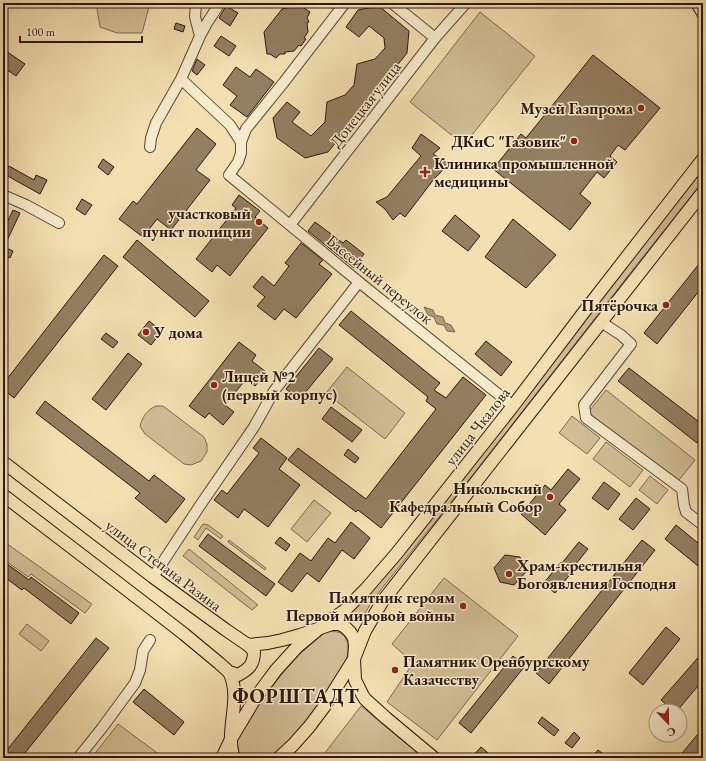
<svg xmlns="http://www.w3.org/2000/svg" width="706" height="761" font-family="'EB Garamond',serif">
	<rect width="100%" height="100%" fill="#f3e0b2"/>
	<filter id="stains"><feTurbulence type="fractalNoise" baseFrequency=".005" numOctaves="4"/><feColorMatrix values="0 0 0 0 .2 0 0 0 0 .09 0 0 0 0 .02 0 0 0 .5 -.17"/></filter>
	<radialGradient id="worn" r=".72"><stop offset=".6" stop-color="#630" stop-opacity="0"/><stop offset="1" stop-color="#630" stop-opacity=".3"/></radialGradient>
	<path fill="#d1be96" stroke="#7e6a51" d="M98 3H150L142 33H117L100 27 97 9Z
		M480 12 535 56 464 145 410 102Z
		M703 170V181L624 281 468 481 383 587 371 603 360 622 349 613 518 407 654 231Z
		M347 367 405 413 385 439 326 393Z
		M606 390 695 460 679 480 591 415 590 410Z
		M156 406H163L204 437 207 444V452L201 461 191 465 184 464 145 434 140 426C143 416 147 410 156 406Z
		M572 416 600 438 587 454 559 433Z
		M606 442 643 470 630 487 593 459Z
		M650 476 668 490 657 504 639 490Z
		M314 500 331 513 307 542 291 529Z
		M203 524 208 525 223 536 221 539 206 528 198 540 194 537Z
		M229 540 266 568 265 570 228 542Z
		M3 541 92 604 85 613 31 574 28 577 3 559Z
		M189 549 258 605 252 610 183 556Z
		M444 578 518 636 437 740 387 702 413 663 392 644Z
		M27 624 49 641 41 651 19 634Z
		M330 631 338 632 344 635 348 643V652L346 662 335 680 311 715 291 741 271 758H242L239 754 237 741 241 732 256 708 281 675 300 654 323 633Z
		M361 706 424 758H321Z
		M118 724 160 755V758H93V756Z"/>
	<path fill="#af9b7a" stroke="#7b664e" d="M424 307 433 310 435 315 443 317 445 323 451 325 455 332 447 331 444 325 437 324 434 317 428 315Z"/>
	<path fill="#937f62" stroke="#2c160c" d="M304 4V8L310 12 307 18 309 22 307 23 308 32 304 38 306 39 301 46 299 45 294 51 285 52V54H280L276 58 270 54H267L264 32 282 9Z
		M226 6 238 13 230 26 219 18Z
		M379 6 409 31 407 53 328 152 305 158 277 138 273 118 287 102 300 112 292 122 311 136 325 122 327 102 345 95 354 85 357 64 375 59 385 48 384 38 369 26 359 37 346 27 358 10Z
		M176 23 185 26 183 32 174 29Z
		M221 36 236 46 229 56 214 46Z
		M3 49 25 64 16 76 3 67Z
		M593 55 660 108 625 150 618 145 610 156 617 162 604 178 597 172 580 194 591 203 570 230 493 169 521 134 526 138Z
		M197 59 205 65 197 75 192 71Z
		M236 67 250 77 256 69 274 82 247 117 230 105 237 96 223 85Z
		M197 128 216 144 196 170 210 180 171 230 157 219 143 237 119 219 133 201 137 204Z
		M421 134 440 148 433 154 449 164 434 179 405 217 400 213 393 220 385 209 376 202 387 197 421 156 412 148Z
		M103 159 114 167 108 175 98 167Z
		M9 166 34 180 36 175 47 180 40 194 4 174Z
		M239 195 260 211 255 217 268 228 230 276 217 265 212 272 196 259 236 208 232 205Z
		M82 199 92 205 85 215 76 209Z
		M13 210 20 213 4 247 13 251 10 258 3 254V231Z
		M455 215 480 236 468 251 442 231Z
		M513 219 556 255 526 288 485 257Z
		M315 222 343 243 346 240 364 254 354 268 308 231Z
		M137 240 209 301 195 317 123 257Z
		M301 243 323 260 319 264 332 274 296 318 284 309 275 320 257 306 265 297 253 287 262 276 274 286 289 266 285 263Z
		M104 255 118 266 14 398 3 389V384Z
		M703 259V286L657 344 644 333Z
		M351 311 440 383 434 390 446 398 463 377 486 395 381 528 358 510 356 512 288 460 298 448 366 499 436 409 426 401 428 397 339 325Z
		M149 321 162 331 151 345 138 335Z
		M106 333 118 342 113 348 101 339Z
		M486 341 512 362 501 376 475 354Z
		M239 342 256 355 252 361 266 372 255 386 246 379 225 405 234 412 223 425 209 413 205 418 189 406Z
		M319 348 333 359 299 400 286 389Z
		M128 353 142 364 106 410 92 399Z
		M629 368 703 425V436L697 443 618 381Z
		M45 401 149 481 154 475 185 499 166 523 135 498 140 493 36 413Z
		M331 407 362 430 352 442 322 419Z
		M261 438 287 458 279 469 300 485 268 527 244 509 238 518 214 500 222 490 227 494 259 453 253 448Z
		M348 449 359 458 355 463 344 455Z
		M568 469 580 479 559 504 566 510 545 535 521 514 545 485 551 490Z
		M604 482 620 494 608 510 592 498Z
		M636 498 650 509 633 530 619 519Z
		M351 522 370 538 354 559 342 550 319 582 307 573 292 592 278 582 300 553 311 561 328 538 335 543Z
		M676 525 703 547V570L665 539Z
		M208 534 275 584 266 596 199 546Z
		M280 537 290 545 286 551 275 543Z
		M642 540 655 550 549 684 536 673Z
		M579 542 588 549 571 570 572 572 555 593 543 584 561 562 562 563Z
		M505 555 520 557 526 572 514 585 500 582 494 568Z
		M3 561 29 580 31 577 79 613 71 624 24 588 22 590 3 576Z
		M666 627 680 639 643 685 629 673Z
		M96 638 109 648 21 758H3V755Z
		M703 652V680L677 711H674L661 700Z
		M513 656 525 666 471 733 459 723Z
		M144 689 184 722 174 735 133 702Z
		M542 717 559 730 554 736 538 723Z
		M703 728V754L700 758H678Z
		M574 732 580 738 572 748 565 743Z
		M481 747 494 758H471Z
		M598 750 608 758H591Z"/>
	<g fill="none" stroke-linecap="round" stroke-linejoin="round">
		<g stroke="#5e4836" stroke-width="12">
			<path id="minor" d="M196 3 195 17 200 36
				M392 3 435 38
				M181 79 230 125 241 142V153L238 162 229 175 359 282 513 406
				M241 142 246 129 284 82 345 3
				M150 147 151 138 156 123 181 79 200 36 207 23 220 3
				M3 195 26 205 59 223
				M290 225 435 38 466 3
				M601 322 621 335 631 344 584 405 586 418 682 489 684 505 686 512 703 525
				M153 577 199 507 254 427 274 391 359 282
				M78 758 102 728 135 683 140 670 143 651 150 640"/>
		</g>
		<g stroke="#2c160c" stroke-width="14">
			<path id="major" d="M697 3 703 13
				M3 462 153 577 226 630 248 645 268 643 282 640 300 635 332 624H339L345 627 350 632 354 638 355 646 354 659 355 680 362 694 365 699 386 718 434 758
				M3 495C63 541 124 587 184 634 196 644 207 653 219 663 222 666 228 670 230 674 242 701 224 731 234 758
				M229 672 238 675C249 669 254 665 254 651L248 645
				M222 758 231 739 256 697 276 670 297 647 321 627 344 611 366 589 397 553 513 406 584 312 703 159
				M279 758 293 745 309 727 324 707 354 659 365 631 382 602 703 192"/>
		</g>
		<use href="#minor" stroke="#f7ebcd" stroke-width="10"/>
		<use href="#major" stroke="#f3e0b2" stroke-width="12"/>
	</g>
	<g fill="#8f2418" stroke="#f7ebcd" stroke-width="1.5">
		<circle cx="641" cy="108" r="4"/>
		<circle cx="574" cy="141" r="4"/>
		<path d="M423 166h4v4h4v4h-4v4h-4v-4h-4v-4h4z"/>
		<circle cx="259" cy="222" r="4"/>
		<circle cx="666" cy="305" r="4"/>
		<circle cx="146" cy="332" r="4"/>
		<circle cx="214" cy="385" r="4"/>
		<circle cx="550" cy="497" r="4"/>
		<circle cx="509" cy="574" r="4"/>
		<circle cx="463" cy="606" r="4"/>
		<circle cx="395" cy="670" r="4"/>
	</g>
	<g text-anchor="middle" stroke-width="3" stroke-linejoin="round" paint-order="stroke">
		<g font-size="16" fill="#2c160c" stroke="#f7ebcd">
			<text transform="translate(365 104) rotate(-52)" y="6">Донецкая улица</text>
			<text transform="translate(380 279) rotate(39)" y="6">Бассейный переулок</text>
			<text transform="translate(477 426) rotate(-52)" y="6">улица Чкалова</text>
			<text transform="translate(164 565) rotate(37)" y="6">улица Степана Разина</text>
		</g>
		<g font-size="16" font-weight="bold" fill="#2c160c" stroke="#f7ebcd" text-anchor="end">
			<text x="633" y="114">Музей Газпрома</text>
			<text x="566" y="147">ДКиC "Газовик"</text>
			<text x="434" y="169" text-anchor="start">Клиника промышленной<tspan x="434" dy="18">медицины</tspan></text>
			<text x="251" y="219">участковый<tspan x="251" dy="18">пункт полиции</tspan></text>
			<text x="658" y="311">Пятёрочка</text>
			<text x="154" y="338" text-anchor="start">У дома</text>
			<text x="222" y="382" text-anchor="start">Лицей №2<tspan x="222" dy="18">(первый корпус)</tspan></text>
			<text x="542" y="494">Никольский<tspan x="542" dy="18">Кафедральный Собор</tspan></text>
			<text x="517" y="571" text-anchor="start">Храм-крестильня<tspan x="517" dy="18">Богоявления Господня</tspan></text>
			<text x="455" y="603">Памятник героям<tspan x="455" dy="18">Первой мировой войны</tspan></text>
			<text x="403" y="667" text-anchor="start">Памятник Оренбургскому<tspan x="403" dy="18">Казачеству</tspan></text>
		</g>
		<g font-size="20" font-weight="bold" letter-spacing="1" fill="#2c160c" stroke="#f7ebcd">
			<text x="296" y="703">ФОРШТАДТ</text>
		</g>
	</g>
	<rect width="706" height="761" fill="none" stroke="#f3e0b2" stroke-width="16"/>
	<rect x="4" y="4" width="698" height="753" fill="none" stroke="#2c160c" stroke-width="2"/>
	<rect x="8" y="8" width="690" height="745" fill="none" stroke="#2c160c"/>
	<g transform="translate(668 723) rotate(158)"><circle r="19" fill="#f7ebcd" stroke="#a69680"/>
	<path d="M0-3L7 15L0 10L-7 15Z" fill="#8f2418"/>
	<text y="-6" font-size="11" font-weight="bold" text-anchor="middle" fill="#2c160c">С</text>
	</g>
	<path d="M20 36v6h122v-6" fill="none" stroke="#2c160c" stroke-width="2"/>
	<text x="26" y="36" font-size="12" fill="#2c160c" stroke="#f7ebcd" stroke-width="3" paint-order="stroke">100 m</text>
	<rect width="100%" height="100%" filter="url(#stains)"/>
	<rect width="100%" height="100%" fill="url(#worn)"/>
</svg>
